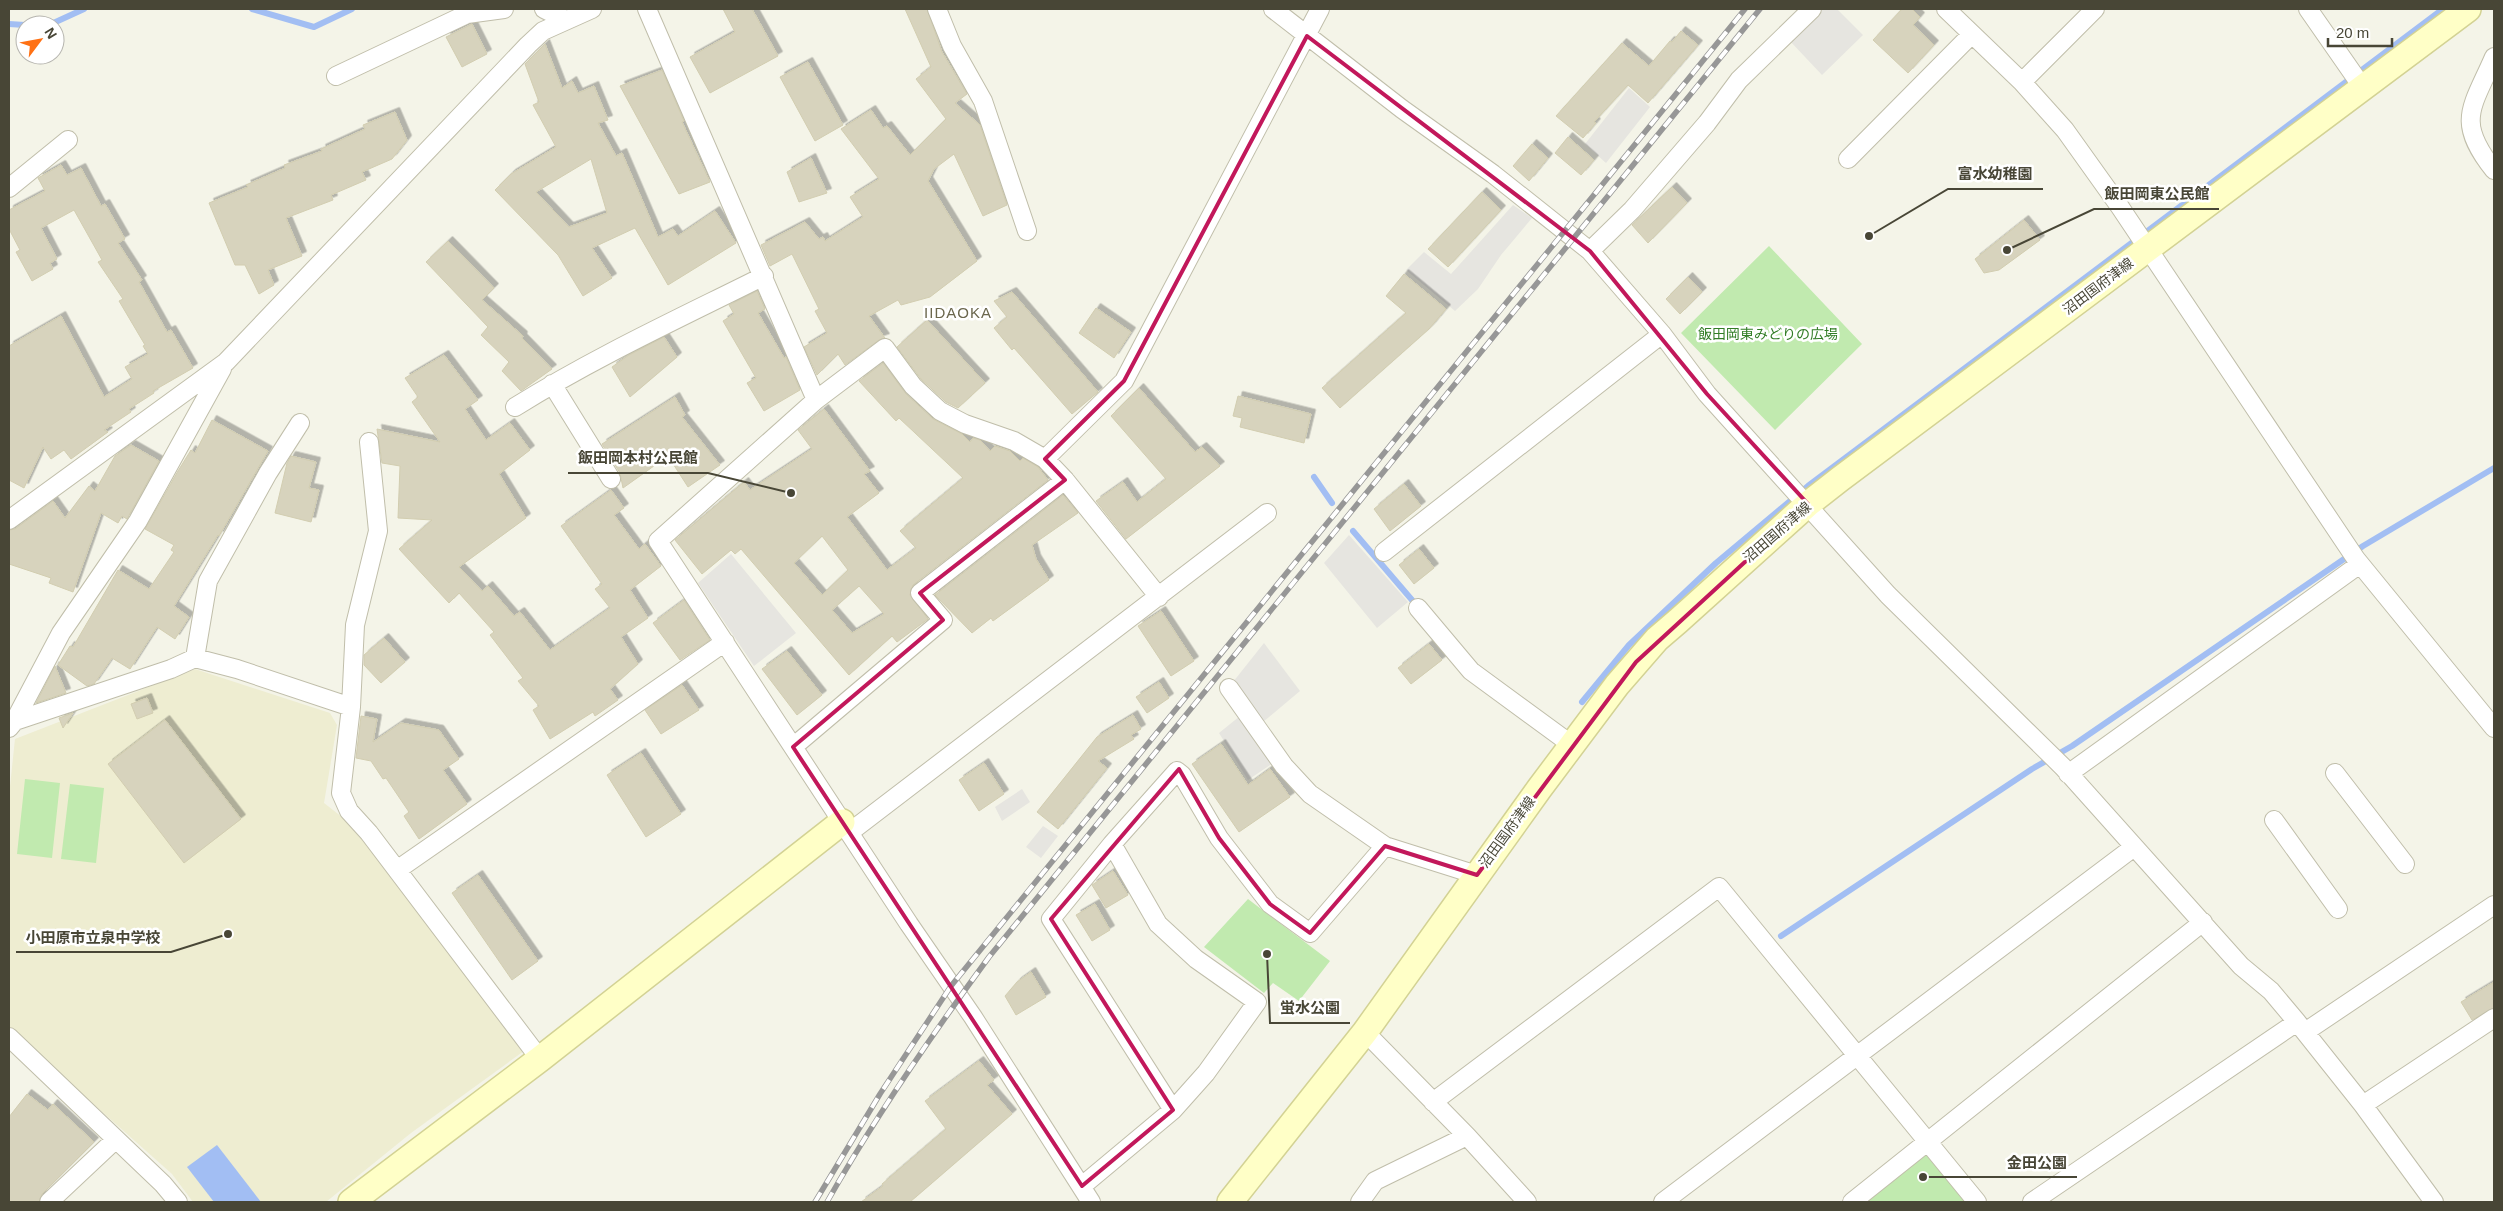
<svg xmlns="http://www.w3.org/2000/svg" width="2503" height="1211" font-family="Helvetica,'Noto Sans JP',sans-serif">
	<defs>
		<filter id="shadow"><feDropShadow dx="4.5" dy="-4.5" stdDeviation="0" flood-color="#0004"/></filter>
	</defs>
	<rect width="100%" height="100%" fill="#f4f4e8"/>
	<path fill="#eeedd1" d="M195 669 330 713 337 725 324 803 369 838 535 1043 411 1133 326 1202H193L172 1174 9 1029V796L15 739Z"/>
	<path fill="#c1eaaf" d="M1769 246 1862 344 1775 430 1681 333Z
		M25 779 60 783 52 858 17 854Z
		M70 784 104 788 96 863 61 859Z
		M1248 899 1330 961 1299 1001 1273 983 1264 993 1204 947Z
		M1929 1151 1968 1202H1864Z"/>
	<path fill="#e6e5e0" d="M1821 9H1837L1863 35 1822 75 1789 40Z
		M1629 88 1650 107 1606 163 1585 144Z
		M1513 205 1532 218 1501 255 1478 289 1455 311 1406 270 1424 252 1451 274Z
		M1349 535 1408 602 1377 628 1324 563Z
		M731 554 796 633 754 666 698 583Z
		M1264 643 1300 691 1263 722 1233 682Z
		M1240 716 1273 763 1248 780 1219 733Z
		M1022 789 1030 802 1002 821 995 807Z
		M1043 826 1058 836 1041 858 1026 847Z"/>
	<path fill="#a2bef3" d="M217 1145 261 1202H214L187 1167Z"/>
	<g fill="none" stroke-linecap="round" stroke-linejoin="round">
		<path stroke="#a2bef3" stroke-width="6" d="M252 9 314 27 352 9
			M9 24 25 25
			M49 25 84 9
			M1314 477 1332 503
			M1353 531 1412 600
			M1582 702 1629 645 1716 563 1808 486 2443 9
			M1781 936 2032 769 2072 746 2363 546 2494 468"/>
	</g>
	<path fill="#d7d3bd" stroke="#d2cdb0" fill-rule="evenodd" filter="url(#shadow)" d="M723 9H752L778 56 710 93 690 57 735 32Z
		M905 9H927L942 52 967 94 955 103 980 125 1007 205 983 216 954 154 934 169 928 181 977 261 930 297 901 305 898 300 869 316 885 338 879 340 845 365 838 354 817 375 804 347 827 333 815 311 819 309 792 254 770 266 761 245 805 222 819 239 823 237 825 241 863 217 850 197 879 179 841 129 871 110 883 128 887 126 910 155 946 119 916 79 931 67Z
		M1902 9H1912L1920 17 1913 25 1934 45 1908 73 1873 40Z
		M472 24 487 54 462 67 446 37Z
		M1681 31 1698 45 1648 103 1628 85 1594 122 1596 123 1583 138 1556 116 1622 43 1649 66 1670 41 1672 42Z
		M545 44 562 88 572 81 578 93 594 86 608 120 598 123 616 156 622 153 658 237 673 229 678 236 715 211 736 243 668 285 635 228 592 248 612 278 583 296 558 255 495 190 511 174 556 147 533 105 539 102 525 64ZM591 159 607 213 569 227 536 192Z
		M808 62 843 125 815 141 780 77Z
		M662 70 684 121 682 122 710 182 679 194 620 86Z
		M395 112 407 140 392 159 362 172 366 180 331 195 333 200 286 218 302 256 268 270 274 285 259 294 245 265H235L209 203 248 187 246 185 285 168 284 165 322 151 321 149 365 129 363 125Z
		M1568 137 1594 160 1581 175 1555 153Z
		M1532 144 1548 158 1529 181 1513 166Z
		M811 158 827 193 799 202 787 172Z
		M61 165 67 175 81 168 101 206 105 204 125 239 118 243 142 280 139 282 167 332 171 330 193 368 153 391 154 393 129 409 131 412 104 430 108 432 71 459 64 450 51 459 43 447 24 488 9 480V346L61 316 104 397 132 379 125 367 148 354 143 346 145 345 119 301 123 299 98 262 102 260 74 210 41 228 57 259 50 263 53 269 32 281 16 252 20 250 9 229V210L45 191 38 178Z
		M1672 187 1687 203 1648 243 1632 225Z
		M1482 192 1501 210 1448 267 1428 249Z
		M2024 220 2040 240 1999 270 1984 273 1975 259Z
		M448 241 494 288 482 300 523 336 522 338 552 369 521 391 502 371 509 362 481 335 488 327 426 262Z
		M1404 274 1446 309 1429 329 1340 408 1322 388 1406 313 1386 296Z
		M1688 277 1702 292 1680 314 1666 299Z
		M757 291 765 309 758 313 784 358 786 357 800 390 764 411 747 383 756 378 723 321 734 314 729 305Z
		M1012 292 1098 392 1072 414 1014 348 1012 350 994 328 1007 317 994 301Z
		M1096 308 1131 332 1114 358 1079 333Z
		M927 320 985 383 958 408 946 402 921 379 897 347Z
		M664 337 677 357 630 397 612 367 629 355Z
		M444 355 478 400 465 409 486 440 510 423 530 450 499 474 526 518 459 567 482 591 488 586 514 616 520 612 550 650 610 608 595 589 602 584 561 526 611 490 624 508 614 515 639 549 645 544 661 566 630 590 648 618 621 637 638 664 610 689 618 700 595 716 593 712 550 739 533 710 539 706 518 681 523 678 490 635 494 632 459 593 449 603 399 549 432 520 398 518 400 466 382 463 377 429 440 442 412 402 418 397 405 378Z
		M883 363 906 394 933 419 962 434 970 442 973 438 980 440 990 451 995 446 1010 451 1020 461 1023 458 1038 467 1048 480 913 585 910 595 928 619 897 642 892 636 849 675 741 549 735 554 731 550 702 574 675 540 744 482 750 490 812 449 798 430 824 409 870 471 864 474 879 493 847 517 887 570 916 548 900 531 963 478 899 418 896 421 859 381ZM822 536 848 570 822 595 794 563ZM859 586 884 614 852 633 832 610Z
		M1139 388 1195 452 1202 447 1220 466 1126 539 1096 501 1123 482 1137 502 1166 479 1111 416Z
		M1238 396 1311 414 1304 443 1240 427 1242 418 1233 416Z
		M675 397 685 415 682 417 720 465 688 487 668 456 623 488 620 473 602 444Z
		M212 420 268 451 219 536 218 535 174 606 189 617 175 639 157 627 130 669 112 658 94 684 87 686 58 665 70 646 73 647 118 570 149 589 174 552 171 550 174 545 145 529 178 471 191 450 195 453Z
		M131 445 159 461 127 519 122 516 118 523 101 513 73 592 49 583 51 578 9 564V530L15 529 53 501 65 518 89 486 95 491 115 456Z
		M291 456 316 462 309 488 319 490 311 522 275 513 287 463Z
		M1404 484 1421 506 1390 531 1374 509Z
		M1063 495 1078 513 1032 545 1036 559 1049 580 993 621 991 618 972 633 935 595Z
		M1419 549 1434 568 1414 584 1399 565Z
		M684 600 710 640 680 660 653 623Z
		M1161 611 1194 661 1171 676 1138 626Z
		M384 638 405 662 381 683 364 665V655Z
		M1429 644 1442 660 1411 684 1398 668Z
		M787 651 822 695 797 715 762 669Z
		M55 666 66 693 36 703Z
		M1159 682 1169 698 1147 713 1136 697Z
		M682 685 699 710 661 734 645 710Z
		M147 698 153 713 137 719 131 704Z
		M73 713 63 728 59 718Z
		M1133 715 1141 729 1131 735 1134 739 1098 761 1107 768 1058 829 1037 812 1097 737Z
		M361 716 377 719 373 742 401 723 439 730 459 759 443 770 467 804 419 839 404 816 409 812 386 778 383 779 371 761 356 758Z
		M165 720 241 819 184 863 108 764Z
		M1221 744 1248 785 1270 769 1290 797 1239 832 1192 764Z
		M641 753 681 814 646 837 607 775Z
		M984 763 1004 794 979 811 959 780Z
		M1113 871 1128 895 1106 908 1092 885Z
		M478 875 538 961 512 980 452 893Z
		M1095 904 1110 930 1092 941 1076 915Z
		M1031 972 1046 997 1016 1015 1005 996 1017 982Z
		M2494 982V1008L2472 1020 2461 1002Z
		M979 1061 994 1080 987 1085 1012 1114 910 1202H861L883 1186 882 1184 946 1129 925 1101Z
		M27 1094 48 1110 53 1104 94 1142 42 1194 39 1202H9V1117Z"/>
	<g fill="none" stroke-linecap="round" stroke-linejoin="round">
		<g stroke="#c0beaa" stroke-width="20">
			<path id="street" d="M544 9 566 20
				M647 9 816 400 658 541 909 924 973 1017 1091 1202
				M937 9 952 46 983 101 1027 231
				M1273 9 1402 109 1493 174 1590 251 1662 334 1707 394 1888 595 2063 767 2241 966 2271 991 2297 1022 2363 1105 2434 1202
				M1946 9 2022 82 2065 130 2120 207 2356 559 2494 728
				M2308 9 2363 88
				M2494 57C2472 108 2455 121 2494 170
				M336 76 467 14 504 9
				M2022 82 2095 9
				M1848 159 1971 35
				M9 188 68 140
				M1590 251 1632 210 1707 123 1739 80 1812 9
				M552 384 611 479
				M816 400 885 348 913 386 940 411 965 424 1014 441 1045 459 1065 480 1159 597
				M515 407C595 357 680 318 764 276
				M369 442 378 531 355 625 351 707 341 793 349 811 369 833 540 1059
				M1045 459 1124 381 1320 9
				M9 520 226 362 528 45 543 31 592 9
				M1384 552 1662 334
				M1418 608 1471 671 1572 745
				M195 658 208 581 268 473 300 423
				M1229 688 1284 766 1310 794 1385 846 1477 875
				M9 723 171 669 195 658 237 669 351 707
				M9 728 14 722 61 633 138 521 222 369
				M793 747 943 620 920 593 1065 480
				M2335 773 2405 864
				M2068 774 2360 564
				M2274 820 2338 909
				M850 832 1267 513
				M397 870 725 642
				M1365 1032 1467 1136 1527 1202
				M2305 1032 2494 905
				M9 1037 163 1184 178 1202
				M1433 1102 1719 887 1977 1202
				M2363 1105 2494 1018
				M1173 1110 1051 919 1112 844 1177 771 1182 775 1219 838 1270 904 1310 933 1385 846
				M1082 1186 1173 1110 1206 1073 1257 1002 1196 959 1158 924 1112 844
				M49 1202 115 1140
				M1360 1202 1375 1181 1467 1136
				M1663 1202 2134 847
				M1852 1202 2203 922
				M2032 1202 2297 1022"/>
		</g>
		<g stroke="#d3d294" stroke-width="28">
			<path id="secondary" d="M351 1202 540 1059 842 822
				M1230 1202 1365 1032 1539 789 1617 685 1657 639 1678 621 1808 504 1840 479 2468 9"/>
		</g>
		<use href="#street" stroke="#fff" stroke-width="18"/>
		<use href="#secondary" stroke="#ffffc7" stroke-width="25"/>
		<g stroke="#979797" stroke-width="5.5">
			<path id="rail" d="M815 1202 880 1094 951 986 1745 9
				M827 1202C875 1117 931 1036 989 957L1760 9"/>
		</g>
		<use href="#rail" stroke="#fff" stroke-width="4" stroke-dasharray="11" stroke-linecap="butt"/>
	</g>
	<path fill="none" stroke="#c2185b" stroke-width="4" stroke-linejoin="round" d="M1307 36 1590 251 1707 394 1808 504 1636 662 1477 875 1385 846 1310 933 1270 904 1219 838 1179 769 1051 919 1173 1110 1082 1186 793 747 943 620 920 593 1065 480 1045 459 1124 381Z"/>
	<g text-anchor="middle" stroke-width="5" stroke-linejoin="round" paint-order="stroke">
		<g font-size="14" fill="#484636" stroke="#fff">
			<text transform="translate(2098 286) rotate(-37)" y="5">沼田国府津線</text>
			<text transform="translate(1777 532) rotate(-41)" y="5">沼田国府津線</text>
			<text transform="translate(1507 832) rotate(-54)" y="5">沼田国府津線</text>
		</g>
		<g font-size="14" fill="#327d26" stroke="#fff">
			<text x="1768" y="339">飯田岡東みどりの広場</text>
		</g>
		<g font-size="15" letter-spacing="1" fill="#6b674d" stroke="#fff">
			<text x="958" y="318">IIDAOKA</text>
		</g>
	</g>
	<path fill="none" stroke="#484636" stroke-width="2" d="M1869 236L1948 189H2043M2007 250L2094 209H2219M791 493L708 473H568M228 934L171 952H16M1267 954L1270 1023H1350M1923 1177L1997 1177H2077"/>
	<g fill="#484636" stroke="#fff" stroke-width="2">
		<circle cx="1869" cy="236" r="5"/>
		<circle cx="2007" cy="250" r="5"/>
		<circle cx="791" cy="493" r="5"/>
		<circle cx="228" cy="934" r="5"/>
		<circle cx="1267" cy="954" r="5"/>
		<circle cx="1923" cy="1177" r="5"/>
	</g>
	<g font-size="15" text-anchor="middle" font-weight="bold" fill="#484636" stroke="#fff" stroke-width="5" stroke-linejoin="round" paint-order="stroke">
		<text x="1995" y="179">富水幼稚園</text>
		<text x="2157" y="199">飯田岡東公民館</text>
		<text x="638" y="463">飯田岡本村公民館</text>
		<text x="93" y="943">小田原市立泉中学校</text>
		<text x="1310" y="1013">蛍水公園</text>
		<text x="2037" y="1168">金田公園</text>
	</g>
	<rect width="2503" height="1211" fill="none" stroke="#484636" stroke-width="20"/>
	<g transform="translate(40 40) rotate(58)"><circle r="24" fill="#ffffff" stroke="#b6b5af"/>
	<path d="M0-4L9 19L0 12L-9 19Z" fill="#ff7114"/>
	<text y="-8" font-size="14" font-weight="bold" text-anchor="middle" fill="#484636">N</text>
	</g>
	<path d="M2328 38v8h64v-8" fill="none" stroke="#484636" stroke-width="2.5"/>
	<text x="2336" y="38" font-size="15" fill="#484636" stroke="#ffffff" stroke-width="4" paint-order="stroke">20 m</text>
</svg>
